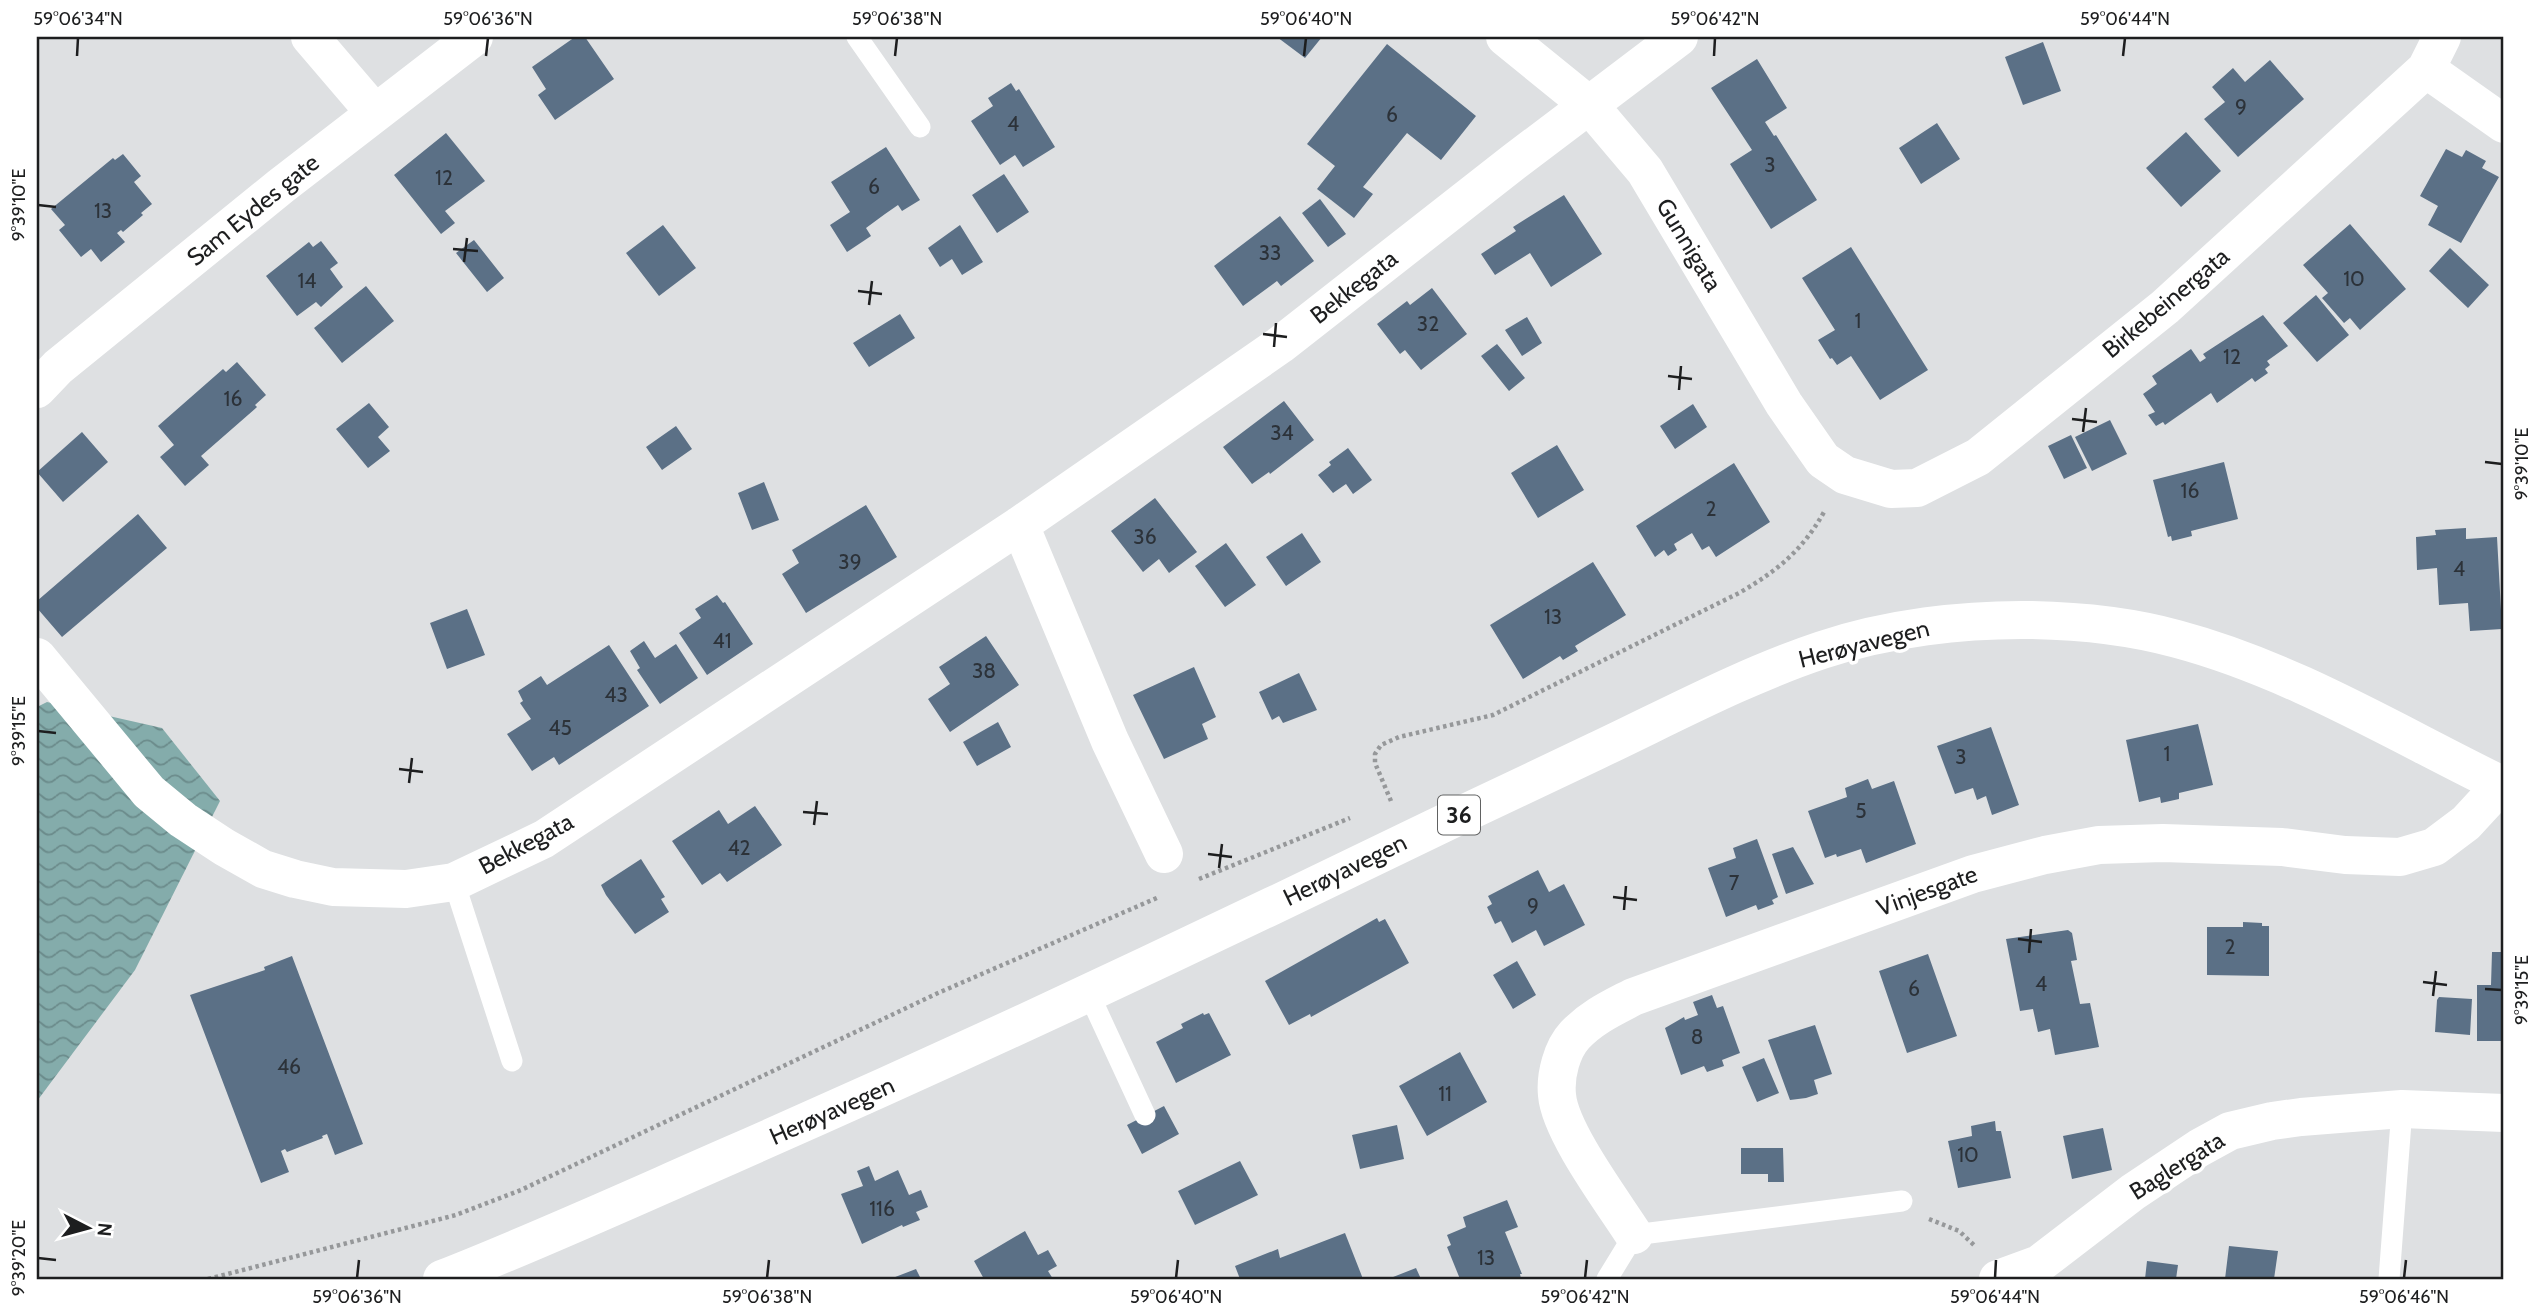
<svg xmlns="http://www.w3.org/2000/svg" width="2541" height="1316" font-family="Cabin,sans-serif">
	<defs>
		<pattern id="water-waves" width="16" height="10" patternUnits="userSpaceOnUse" patternTransform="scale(1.75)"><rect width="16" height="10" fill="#84acab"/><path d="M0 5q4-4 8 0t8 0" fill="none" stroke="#6b8b8b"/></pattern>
	</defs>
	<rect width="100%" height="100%" fill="#dee0e2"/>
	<path fill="url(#water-waves)" d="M47 702 162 728 220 801 135 970 37 1101V707Z"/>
	<path fill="#5b7086" d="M575 37H585L614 79 555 120 538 95 546 89 532 67Z
		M1277 37H1322L1305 58Z
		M2043 42 2061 91 2023 105 2005 57Z
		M1387 44 1476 116 1441 160 1407 133 1363 187 1373 194 1354 218 1317 189 1335 166 1307 144Z
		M1757 59 1787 108 1765 122 1774 136 1776 135 1817 200 1771 229 1730 164 1752 150 1711 88Z
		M2270 60 2304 99 2238 157 2204 119 2225 102 2212 87 2233 68 2245 82Z
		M1011 83 1016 91 1019 89 1055 147 1023 167 1015 155 1000 165 971 121 993 106 988 98Z
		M1937 123 1960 159 1921 184 1899 148Z
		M2186 132 2221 171 2181 207 2146 168Z
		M446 133 485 181 445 211 455 223 441 234 394 175Z
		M886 147 920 200 902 211 898 205 885 214 866 228 871 236 847 252 830 225 850 212 831 182Z
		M2446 149 2462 157 2466 150 2486 161 2482 168 2499 177 2461 243 2428 225 2438 206 2420 196Z
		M123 154 141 176 134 182 152 204 141 213 143 215 123 232 121 230 117 233 125 242 101 262 91 249 81 257 59 230 65 225 51 209 113 158 115 160Z
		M1004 174 1029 212 997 233 972 195Z
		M1564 195 1602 254 1551 287 1530 253 1495 275 1481 254 1516 231 1513 227Z
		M1320 199 1346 234 1328 247 1302 213Z
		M1280 216 1314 261 1281 286 1277 281 1243 306 1214 266Z
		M2350 224 2406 289 2360 330 2350 318 2344 323 2322 298 2328 293 2303 265Z
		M663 225 696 268 659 296 626 253Z
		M960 225 983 262 962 275 952 259 940 267 928 248Z
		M474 240 504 278 487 292 456 253Z
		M321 241 338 263 330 269 343 287 321 307 316 302 297 316 266 276 309 242 313 247Z
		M1851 247 1928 370 1880 400 1851 356 1837 365 1832 358 1830 359 1818 340 1835 330 1802 278Z
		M2450 248 2489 285 2468 308 2429 271Z
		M366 286 394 321 342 363 314 328Z
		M1432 288 1467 334 1421 370 1405 350 1400 354 1377 324 1407 301 1410 305Z
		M2316 295 2349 335 2317 362 2283 323Z
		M900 314 915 338 869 367 853 343Z
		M2263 315 2288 346 2267 361 2270 365 2265 369 2268 373 2255 382 2252 378 2217 403 2211 393 2165 425 2163 422 2156 426 2148 415 2155 412 2143 394 2157 384 2152 376 2191 349 2200 362 2206 358 2203 354Z
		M1527 317 1542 343 1522 356 1505 330Z
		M1497 344 1525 378 1509 391 1481 356Z
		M237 362 266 395 255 405 257 407 201 456 209 465 185 486 160 457 174 445 158 426 223 369 226 372Z
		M1284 401 1314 440 1270 474 1269 472 1252 484 1223 447Z
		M369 403 389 427 378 437 390 451 368 468 336 429Z
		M1693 404 1707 427 1675 449 1660 426Z
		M2110 420 2127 454 2092 471 2075 437Z
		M676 426 692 449 662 470 646 447Z
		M82 432 108 462 63 502 37 472Z
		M2071 435 2087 468 2064 479 2048 446Z
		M1557 445 1584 490 1538 518 1511 473Z
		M1348 448 1372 480 1353 494 1346 484 1333 493 1318 475 1331 465 1329 462Z
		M2224 462 2238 519 2191 531 2192 536 2172 541 2171 536 2168 537 2153 480Z
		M1734 463 1770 522 1716 557 1709 546 1702 550 1692 533 1674 544 1677 550 1668 556 1664 550 1655 557 1636 526Z
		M764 482 779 520 752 530 738 493Z
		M1155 498 1197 552 1169 573 1159 559 1143 572 1111 531Z
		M866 505 897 557 806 613 782 574 799 563 792 550Z
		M138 514 167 548 62 637 37 608V601Z
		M2466 528V539L2497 537 2502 629 2470 631 2468 603 2439 605 2437 568 2417 570 2416 537 2436 535 2435 530Z
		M1302 533 1321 562 1286 586 1266 557Z
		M1226 543 1256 585 1225 607 1195 566Z
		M1593 562 1626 615 1575 646 1578 651 1563 660 1560 656 1523 679 1490 625Z
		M717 595 723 603 725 602 753 644 707 675 679 633 701 618 695 609Z
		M467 609 485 655 447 669 430 623Z
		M986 636 1019 685 950 732 928 699 950 684 939 667Z
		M644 641 655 658 676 644 698 678 660 704 637 670 640 668 630 651Z
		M609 645 649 706 559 765 554 757 532 771 507 734 531 719 520 703 523 701 518 691 541 676 547 685Z
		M1194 667 1216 717 1202 724 1208 739 1164 759 1133 695Z
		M1299 673 1317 710 1283 723 1279 716 1272 720 1259 692Z
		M998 722 1011 747 977 766 963 742Z
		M2198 724 2213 785 2179 793V799L2161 803 2160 797 2139 802 2126 740Z
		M1991 727 2019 805 1992 815 1986 796 1977 800 1973 788 1955 794 1937 746Z
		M1868 779 1872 789 1894 781 1916 844 1866 863 1861 849 1837 857 1836 854 1825 858 1808 811 1847 797 1845 788Z
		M755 806 782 845 727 882 720 873 702 885 672 841 719 810 728 824Z
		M1757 839 1778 897 1772 900 1774 904 1758 910 1756 905 1726 917 1708 868 1736 858 1733 848Z
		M1793 847 1814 884 1786 894 1772 854Z
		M641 859 665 897 661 899 669 912 635 934 606 895 601 885Z
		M1538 870 1549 892 1564 884 1585 925 1544 946 1536 930 1512 943 1501 921 1495 924 1487 907 1492 904 1488 896Z
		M1377 918 1379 922 1385 919 1409 963 1311 1017 1310 1014 1289 1025 1265 981Z
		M2243 922 2262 923V926H2269V976L2207 975V927H2243Z
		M2068 930 2072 933 2077 960 2071 961 2080 1004 2090 1003 2099 1047 2055 1055 2050 1029 2038 1032 2033 1009 2020 1011 2006 939Z
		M2492 952H2504V1041H2477V985H2491Z
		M1928 954 1957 1036 1907 1053 1879 971Z
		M292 956 363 1144 335 1155 327 1134 322 1136 323 1138 287 1152 285 1149 281 1151 289 1172 261 1183 190 995 265 970 264 967Z
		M1517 961 1536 995 1513 1009 1493 975Z
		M1712 995 1717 1008 1723 1006 1740 1053 1722 1060 1724 1066 1707 1072 1704 1066 1681 1075 1665 1028 1684 1017 1685 1020 1698 1015 1693 1002Z
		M2439 997 2472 999 2470 1035 2435 1032 2437 1000Z
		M1203 1013 1204 1015 1209 1013 1231 1055 1176 1083 1156 1042 1183 1028 1181 1024Z
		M1815 1025 1832 1074 1814 1080 1818 1094 1806 1098 1790 1100 1768 1040Z
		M1460 1052 1487 1102 1427 1136 1399 1086Z
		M1764 1058 1779 1093 1757 1102 1742 1067Z
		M1164 1106 1179 1134 1142 1154 1127 1125Z
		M1995 1121 1996 1131H2001L2011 1178 1958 1188 1948 1141 1972 1136 1971 1126Z
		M1397 1125 1404 1159 1360 1169 1352 1135Z
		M2103 1128 2112 1170 2072 1179 2063 1136Z
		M1741 1148H1783L1784 1182H1768V1174H1741Z
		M1240 1161 1258 1195 1195 1225 1178 1191Z
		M869 1166 875 1181 898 1170 909 1195 921 1190 928 1207 916 1212 920 1220 903 1227 902 1225 862 1244 841 1194 863 1186 857 1171Z
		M1507 1200 1518 1227 1505 1232 1522 1274H1520L1521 1279H1460L1447 1247 1451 1245 1447 1235 1466 1227 1463 1217Z
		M1025 1231 1038 1255 1048 1250 1057 1266 1048 1271 1053 1279H984L974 1261Z
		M1345 1233 1363 1279H1240L1235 1266 1278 1249 1280 1258Z
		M2229 1246 2278 1251 2274 1279H2225Z
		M2147 1261 2178 1265 2176 1279H2145Z
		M1416 1268 1421 1279H1388Z
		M916 1269 921 1279H890Z"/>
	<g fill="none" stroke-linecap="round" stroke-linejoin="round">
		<path stroke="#96989a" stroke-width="4.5" stroke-dasharray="3.5 3.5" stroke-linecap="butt" d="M1391 801 1375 763V754L1381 745 1399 737 1493 715 1739 593C1777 571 1802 551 1824 512
			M1199 879 1350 818
			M1929 1219 1959 1231 1975 1246
			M208 1279 456 1215 521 1190 938 993 1159 897"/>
		<path stroke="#fff" stroke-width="21" d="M857 37 920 127
			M454 882 512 1061
			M1089 994 1145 1115
			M1607 1279 1634 1235 1902 1201
			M2389 1279 2402 1109"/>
		<path stroke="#fff" stroke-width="38" d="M310 37 375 113
			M1505 37 1590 106 1645 171 1784 404 1823 460 1845 475 1891 489 1917 488 1978 457 2165 307 2426 69 2442 37
			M2426 69 2504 124
			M37 389 58 367 281 186 474 37
			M1020 525 1110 741 1164 854
			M37 657 149 792 183 820 224 847 263 869 295 879 333 887 406 889 454 882 544 839 1020 525 1280 345 1515 161 1679 37
			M1634 1235C1613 1202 1560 1132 1557 1095 1555 1075 1562 1049 1575 1035 1592 1017 1612 1008 1633 997L1973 874 2045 855 2099 845 2163 843 2282 847 2345 855 2400 857 2434 847 2466 823 2501 785
			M1998 1279 2039 1264 2133 1192 2199 1148 2230 1131 2272 1121 2301 1117 2402 1109 2504 1113"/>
		<path stroke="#fff" stroke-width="38" d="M442 1279C539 1241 635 1197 731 1155 913 1075 1093 992 1272 906 1379 854 1488 802 1596 751 1670 716 1744 676 1822 650 1888 628 1963 619 2032 620 2080 621 2130 626 2177 639 2293 670 2397 734 2504 786"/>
	</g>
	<path fill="none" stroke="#1d1e1f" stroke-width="2.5" d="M77 56 78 38M486 56 488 38M895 56 897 38M1304 56 1306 38M1714 56 1715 38M2123 56 2125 38M38 205 56 207M453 249 478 251M464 262 467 238M858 291 882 294M869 305 872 281M1263 334 1287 337M1274 347 1276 323M1668 376 1692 379M1679 390 1681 366M2072 419 2097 422M2083 432 2086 408M2485 462 2502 464M38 731 56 733M399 769 423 772M409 783 412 758M803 812 828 814M814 825 817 801M1208 854 1232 857M1219 868 1222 844M1613 897 1637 900M1624 910 1626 886M2018 939 2042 942M2029 953 2031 929M2423 982 2447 985M2485 989 2502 990M2433 996 2436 971M38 1258 56 1260M357 1278 359 1260M767 1278 769 1260M1176 1278 1178 1260M1585 1278 1587 1260M1995 1278 1996 1260M2404 1278 2406 1260"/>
	<g text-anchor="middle" stroke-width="7" stroke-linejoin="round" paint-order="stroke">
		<g font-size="21" fill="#2c3239">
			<text x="2241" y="114">9</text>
			<text x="1392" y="122">6</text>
			<text x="1013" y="131">4</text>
			<text x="1770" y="172">3</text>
			<text x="444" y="185">12</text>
			<text x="874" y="194">6</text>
			<text x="103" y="218">13</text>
			<text x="1270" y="260">33</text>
			<text x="2354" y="286">10</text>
			<text x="307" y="288">14</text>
			<text x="1858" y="328">1</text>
			<text x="1428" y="331">32</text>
			<text x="2232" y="364">12</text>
			<text x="233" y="406">16</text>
			<text x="1282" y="440">34</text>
			<text x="2190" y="498">16</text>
			<text x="1711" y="516">2</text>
			<text x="1145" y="544">36</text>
			<text x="850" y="569">39</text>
			<text x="2459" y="576">4</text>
			<text x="1553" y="624">13</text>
			<text x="722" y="648">41</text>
			<text x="984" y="678">38</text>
			<text x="616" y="702">43</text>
			<text x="560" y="735">45</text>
			<text x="2167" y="761">1</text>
			<text x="1961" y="764">3</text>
			<text x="1861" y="818">5</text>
			<text x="739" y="855">42</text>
			<text x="1734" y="890">7</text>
			<text x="1533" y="913">9</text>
			<text x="2230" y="954">2</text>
			<text x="2041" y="991">4</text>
			<text x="1914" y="996">6</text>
			<text x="1697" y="1044">8</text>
			<text x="289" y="1074">46</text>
			<text x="1445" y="1101">11</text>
			<text x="1968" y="1162">10</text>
			<text x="882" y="1216">116</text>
			<text x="1486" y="1265">13</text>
		</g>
		<rect fill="#fff" stroke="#616262" stroke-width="2" x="1438" y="795.5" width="42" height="39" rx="5"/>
		<g font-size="23" font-weight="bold" fill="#1d1e1f">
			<text x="1459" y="823">36</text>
		</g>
		<g font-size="24" fill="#1d1e1f" stroke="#fff">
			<text transform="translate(253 210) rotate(-39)" y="8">Sam Eydes gate</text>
			<text transform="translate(1689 245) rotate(59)" y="8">Gunnigata</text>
			<text transform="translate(1354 287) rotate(-38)" y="8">Bekkegata</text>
			<text transform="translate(2166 303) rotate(-40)" y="8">Birkebeinergata</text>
			<text transform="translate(1864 644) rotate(-14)" y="8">Herøyavegen</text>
			<text transform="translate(526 844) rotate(-28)" y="8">Bekkegata</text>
			<text transform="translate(1345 870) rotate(-26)" y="8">Herøyavegen</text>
			<text transform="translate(1927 891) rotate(-20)" y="8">Vinjesgate</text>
			<text transform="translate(832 1111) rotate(-24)" y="8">Herøyavegen</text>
			<text transform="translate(2177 1166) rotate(-32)" y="8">Baglergata</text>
		</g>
	</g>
	<rect width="2541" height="1316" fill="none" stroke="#ffffff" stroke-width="77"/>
	<g transform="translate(88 1228) rotate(96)" stroke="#ffffff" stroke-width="5" paint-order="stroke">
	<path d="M0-5L12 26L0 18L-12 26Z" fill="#1d1e1f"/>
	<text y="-10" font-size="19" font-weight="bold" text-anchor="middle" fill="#1d1e1f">N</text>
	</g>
	<rect x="38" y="38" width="2464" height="1240" fill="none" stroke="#1d1e1f" stroke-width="2.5"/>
	<g font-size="18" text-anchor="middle" fill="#1d1e1f">
		<text x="78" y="25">59°06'34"N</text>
		<text x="488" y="25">59°06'36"N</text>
		<text x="897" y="25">59°06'38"N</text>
		<text x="1306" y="25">59°06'40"N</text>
		<text x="1715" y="25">59°06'42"N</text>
		<text x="2125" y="25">59°06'44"N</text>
		<text transform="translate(19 205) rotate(-90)" y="6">9°39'10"E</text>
		<text transform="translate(2522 464) rotate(-90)" y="6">9°39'10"E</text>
		<text transform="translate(19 731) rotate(-90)" y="6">9°39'15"E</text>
		<text transform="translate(2522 990) rotate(-90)" y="6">9°39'15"E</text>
		<text transform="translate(19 1258) rotate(-90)" y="6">9°39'20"E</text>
		<text x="357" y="1303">59°06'36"N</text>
		<text x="767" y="1303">59°06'38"N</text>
		<text x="1176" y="1303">59°06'40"N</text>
		<text x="1585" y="1303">59°06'42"N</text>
		<text x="1995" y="1303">59°06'44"N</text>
		<text x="2404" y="1303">59°06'46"N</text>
	</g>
</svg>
